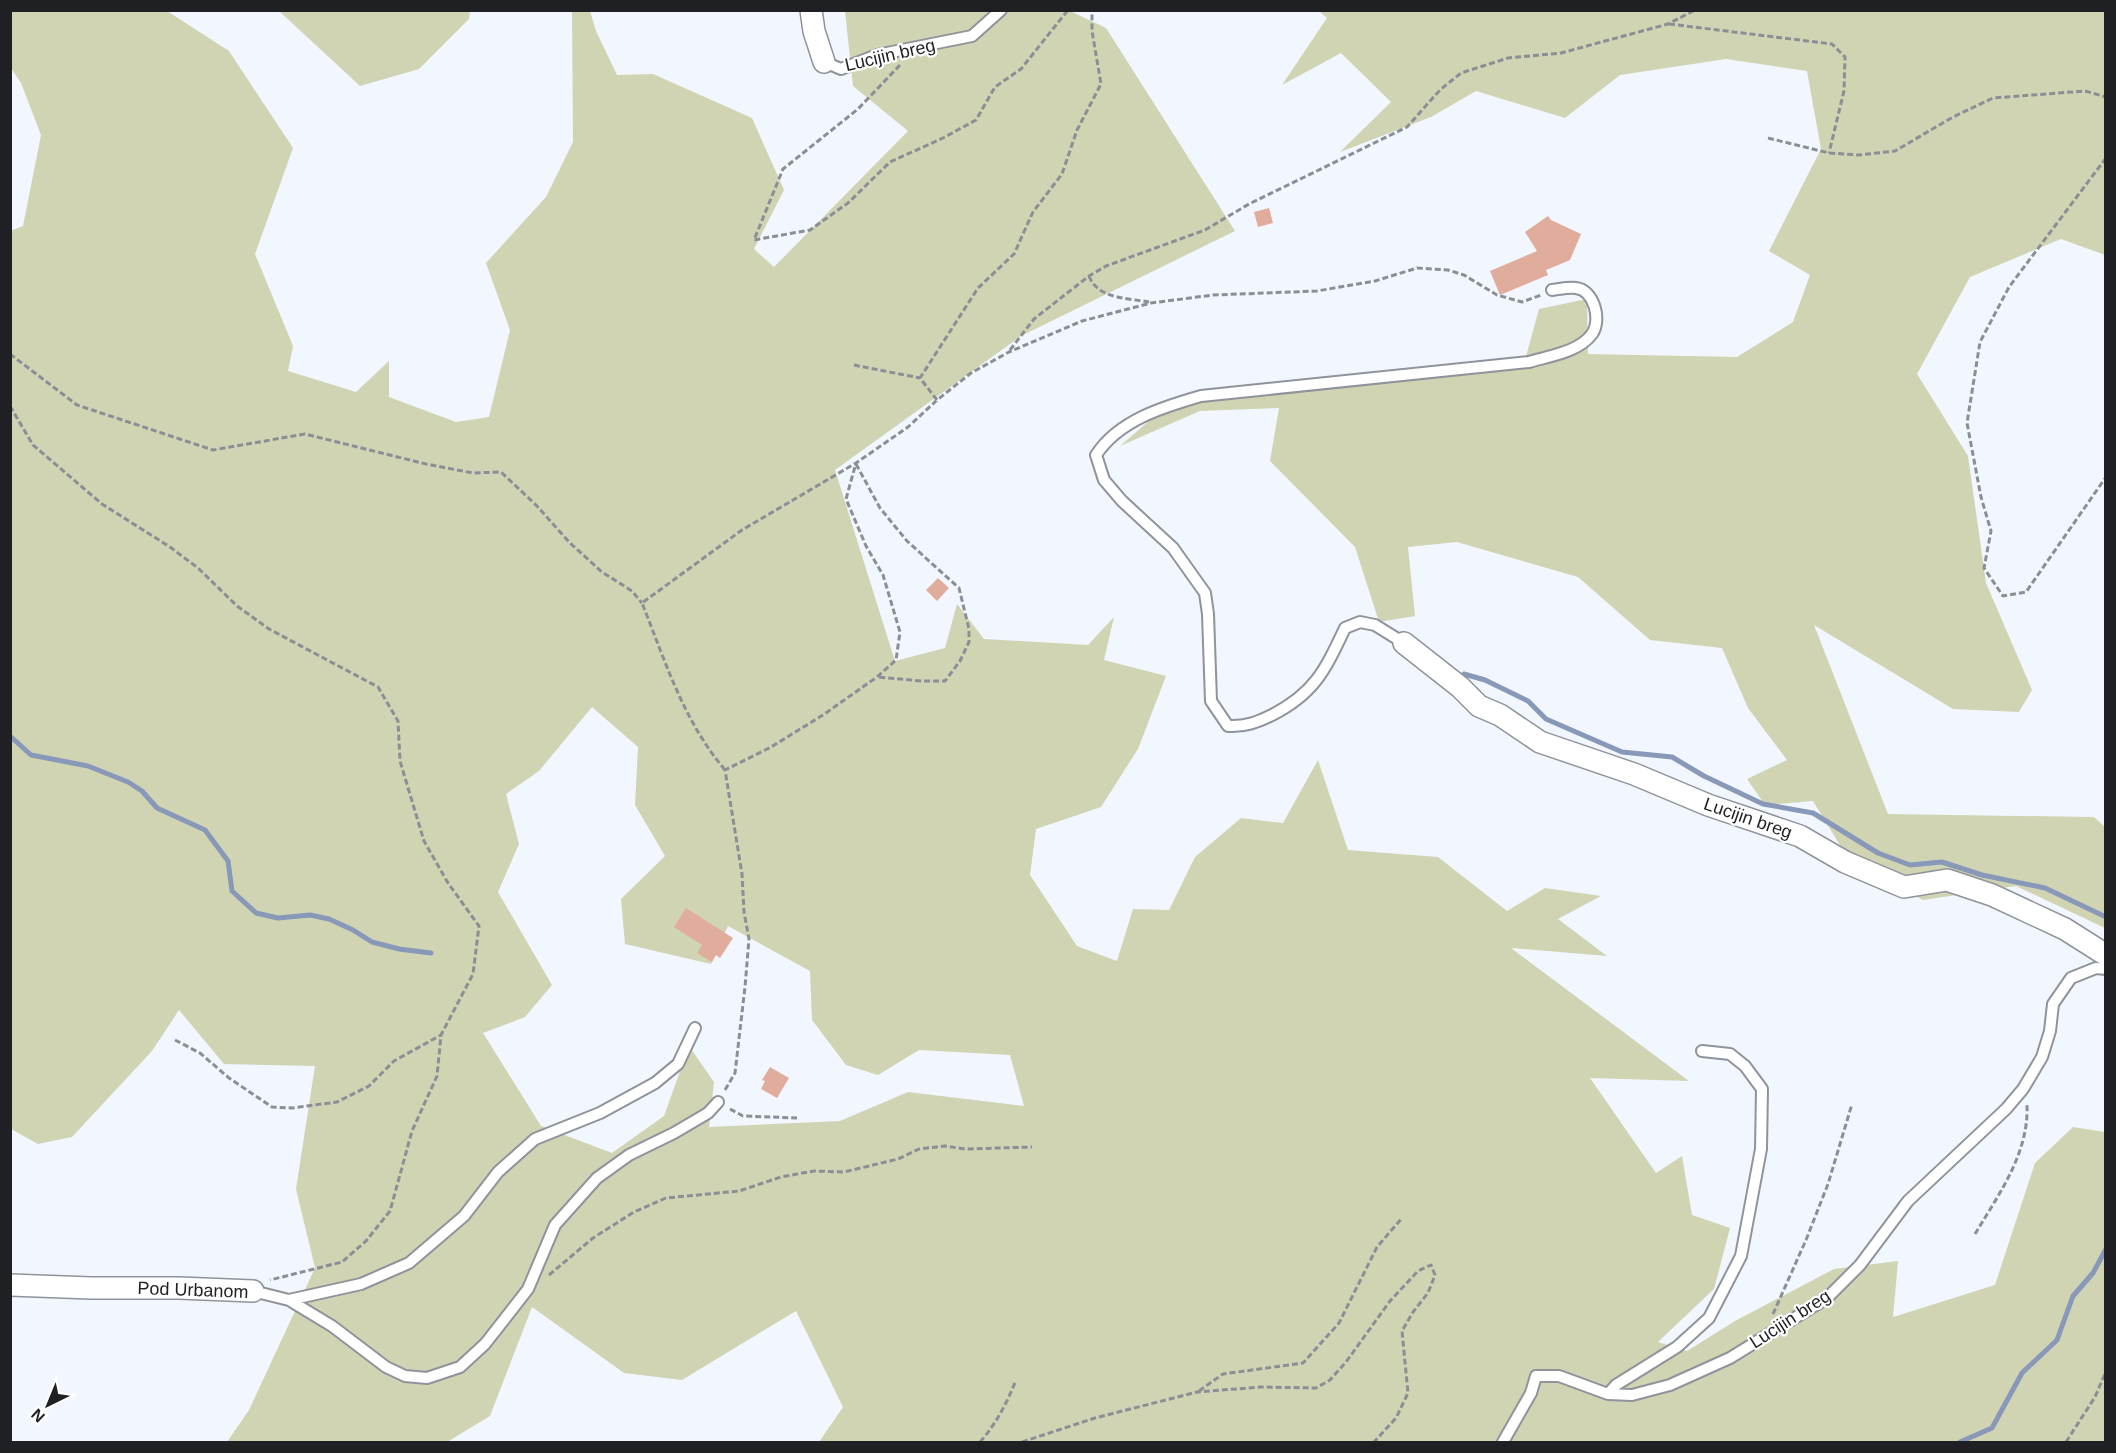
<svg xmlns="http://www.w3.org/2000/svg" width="2116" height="1453" font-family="Arial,sans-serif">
	<rect width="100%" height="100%" fill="#f2f6ff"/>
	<path fill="#d0d4b3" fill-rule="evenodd" d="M11 11H167L229 51 293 148 255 254 293 346 288 371 356 392 389 361V397L456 422 489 417 510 330 486 263 546 197 573 142 572 11H590L596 31 617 75 653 74 752 118 784 190 754 249 774 267 908 131 853 86 845 11H1070L1106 28 1235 231 1021 336 835 470 895 661 945 648 957 604 984 639 1088 645 1114 617 1104 660 1166 676 1138 749 1101 807 1036 829 1030 875 1077 946 1117 961 1133 909 1169 910 1195 857 1241 818 1283 823 1318 760 1348 850 1438 857 1507 911 1545 888 1601 896 1558 919 1607 956 1511 948 1689 1081 1590 1078 1656 1173 1682 1156 1692 1215 1730 1228 1714 1289 1658 1342 1687 1351 1735 1321 1834 1269 1898 1261 1893 1317 1995 1285 2035 1163 2073 1127 2105 1132V1442H819L843 1407 796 1311 682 1380 624 1373 532 1307 490 1416 447 1442H227L249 1410 315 1268 296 1189 315 1066 224 1064 179 1010 152 1051 72 1137 38 1144 11 1129 10 231 23 226 41 135 21 83 11 68ZM592 707 638 747 635 805 665 856 621 899 625 944 711 964 728 926 810 971 812 1020 846 1065 878 1075 919 1050 1010 1055 1024 1106 908 1092 840 1121 709 1127 714 1082 689 1046 664 1116 612 1153 541 1126 483 1033 525 1017 552 985 498 892 519 844 506 794 539 771Z
		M279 11H470L469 19 419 69 360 86Z
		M1319 11H2105V255L2061 239 1970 277 1917 374 1968 456 1986 583 2032 690 2019 712 1953 709 1814 625 1888 814 2094 817 2105 827V928L2016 886 1923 900 1849 860 1813 801 1765 805 1747 779 1787 760 1748 708 1722 648 1650 640 1578 577 1457 542 1408 547 1415 616 1379 622 1355 547 1270 461 1279 408 1200 411 1120 446 1165 407 1525 360 1539 309 1587 299 1588 354 1737 357 1793 322 1810 275 1769 251 1821 149 1807 71 1726 59 1620 75 1565 118 1476 91 1431 117 1340 152 1391 102 1341 53 1282 85 1327 18Z"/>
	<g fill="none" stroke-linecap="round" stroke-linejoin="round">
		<path stroke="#8898b8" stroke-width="5" d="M1464 674 1485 680 1528 701 1546 719 1622 752 1672 757 1704 776 1763 804 1813 813 1878 853 1910 865 1942 862 1982 875 2045 888 2106 917
			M10 736 31 755 88 766 128 782 142 791 157 808 205 830 228 861 232 891 256 913 278 918 310 915 329 919 353 930 372 942 399 949 431 953
			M1960 1442 1992 1428 2022 1373 2057 1340 2073 1296 2093 1273 2106 1249"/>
	</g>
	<path fill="#e0ac9c" d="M1269 208 1273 223 1258 227 1254 212Z
		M1548 216 1551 220 1581 234 1570 260 1546 270 1548 275 1500 295 1490 271 1537 251 1525 232Z
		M938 578 949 588 937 601 926 590Z
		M686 908 733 938 720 958 716 955 712 962 697 953 702 945 674 927Z
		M770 1067 789 1078 777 1098 761 1089 765 1081 762 1080Z"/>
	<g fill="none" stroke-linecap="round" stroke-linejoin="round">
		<g stroke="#8f939b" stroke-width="14">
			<path id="service" d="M824 62 841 69 877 55 972 36 1001 10
				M1404 643 1375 625 1360 622 1345 628C1325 670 1315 693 1272 715 1258 722 1245 727 1228 726L1211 701 1208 614 1205 593 1173 548 1122 501 1104 480 1096 455C1119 420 1163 407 1201 396L1529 362C1549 356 1579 352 1592 334 1602 320 1594 290 1576 288 1569 287 1560 289 1552 290
				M253 1291 289 1300 332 1326 386 1367 405 1376 427 1378 460 1367 485 1344 528 1289 555 1225 597 1178 629 1155 674 1133 708 1113 718 1102
				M289 1300 361 1284 409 1263 464 1216 498 1172 535 1139 600 1113 655 1083 678 1064 695 1028
				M1608 1394 1616 1385 1677 1347 1709 1318 1741 1256 1761 1149 1762 1089 1745 1066 1730 1054 1702 1051
				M1503 1442 1531 1393 1536 1376H1559L1608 1394 1632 1395 1670 1385 1730 1358 1827 1298 1860 1265 1908 1201 2006 1109 2023 1089 2042 1057 2050 1031 2053 1004 2071 978 2096 968 2106 969"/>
		</g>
		<g stroke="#8f939b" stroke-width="24">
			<path id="minor" d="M811 10 814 31 824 62
				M1404 643 1460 687 1479 706 1500 715 1540 742 1634 774 1708 805 1800 836 1845 862 1904 887 1947 880 1992 895 2065 929 2106 955
				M10 1285 91 1288H179L253 1291"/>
		</g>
		<path stroke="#8b8f95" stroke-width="3" stroke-dasharray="6 3" stroke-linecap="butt" d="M1669 24 1832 44 1845 57 1844 91 1829 153
			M900 65 858 109 783 169 754 240 810 230 848 203 890 162 943 138 976 120 995 87 1021 69 1068 10
			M1768 138 1829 153 1859 155 1895 151 1953 117 1993 98 2085 91 2106 97
			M2106 158 2009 287 1980 342 1967 423 1981 497 1991 531 1984 568 2003 596 2026 592 2106 477
			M1089 276C1098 299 1127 298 1149 302
			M1010 350 1034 319 1089 276 1106 266 1205 230 1249 204 1407 127 1440 90 1461 73 1508 58 1561 53 1668 24 1695 10
			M10 354 77 405 213 450 305 434 426 464 473 473 501 472 536 505 570 543 602 572 632 591 642 603
			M854 365 920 378
			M937 400 920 378 978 288 1014 254 1033 212 1062 174 1077 130 1101 84 1092 31V10
			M10 406 33 445 102 504 170 547 198 568 237 606 269 629 378 687 398 721 400 761 424 841 448 883 479 926 473 974 441 1035 437 1076 412 1131 390 1211 366 1241 342 1262 270 1280
			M856 464 880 508 907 541 959 588 969 629V642L960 661 945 681H922L877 677
			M725 770C683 720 666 663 642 603L742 530 856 463 908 427 937 400 971 373 1009 352 1082 321 1151 303 1213 295 1317 291 1375 281 1417 268 1448 270 1464 275 1497 295 1522 302 1541 295
			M175 1040 200 1053 229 1078 272 1107 292 1108 337 1102 369 1086 394 1061 441 1035
			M725 1090 735 1073 745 987 749 939 744 912 742 874 725 770 771 747 823 715 877 677 896 660 900 632 883 575 866 546 846 499 856 463
			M730 1109 743 1116 797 1118
			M1975 1234C1999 1194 2029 1153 2027 1105
			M549 1275 593 1238 634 1212 666 1198 739 1191 781 1177 814 1171 844 1172 898 1159 919 1149 945 1146 965 1149 1032 1147
			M1773 1314 1806 1240 1828 1184 1852 1104
			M1199 1391 1223 1374 1303 1363 1339 1323 1377 1247 1402 1218
			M980 1442C996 1424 1007 1403 1016 1380
			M1022 1442 1095 1418 1197 1392 1261 1387 1316 1388 1330 1380 1346 1362 1390 1301 1418 1271 1431 1265 1435 1275 1428 1293 1413 1312 1402 1331 1408 1393 1396 1418 1374 1442
			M2066 1442 2095 1397 2106 1371"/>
		<use href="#service" stroke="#fff" stroke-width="10"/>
		<use href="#minor" stroke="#fff" stroke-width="21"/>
	</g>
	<g text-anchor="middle" stroke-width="4.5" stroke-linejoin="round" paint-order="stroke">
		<g font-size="18" fill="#1e2023" stroke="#fff">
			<text transform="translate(890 55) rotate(-13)" y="6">Lucijin breg</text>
			<text transform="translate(1748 818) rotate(19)" y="6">Lucijin breg</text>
			<text transform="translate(193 1290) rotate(2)" y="6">Pod Urbanom</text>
			<text transform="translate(1790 1319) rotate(-33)" y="6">Lucijin breg</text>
		</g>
	</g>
	<rect width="2116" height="1453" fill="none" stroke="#1e2023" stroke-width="24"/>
	<g transform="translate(48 1405) rotate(223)" stroke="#ffffff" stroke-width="4.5" paint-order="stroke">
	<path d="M0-4.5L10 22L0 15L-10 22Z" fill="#1e2023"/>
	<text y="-9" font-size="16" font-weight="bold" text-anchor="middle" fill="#1e2023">N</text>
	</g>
</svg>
